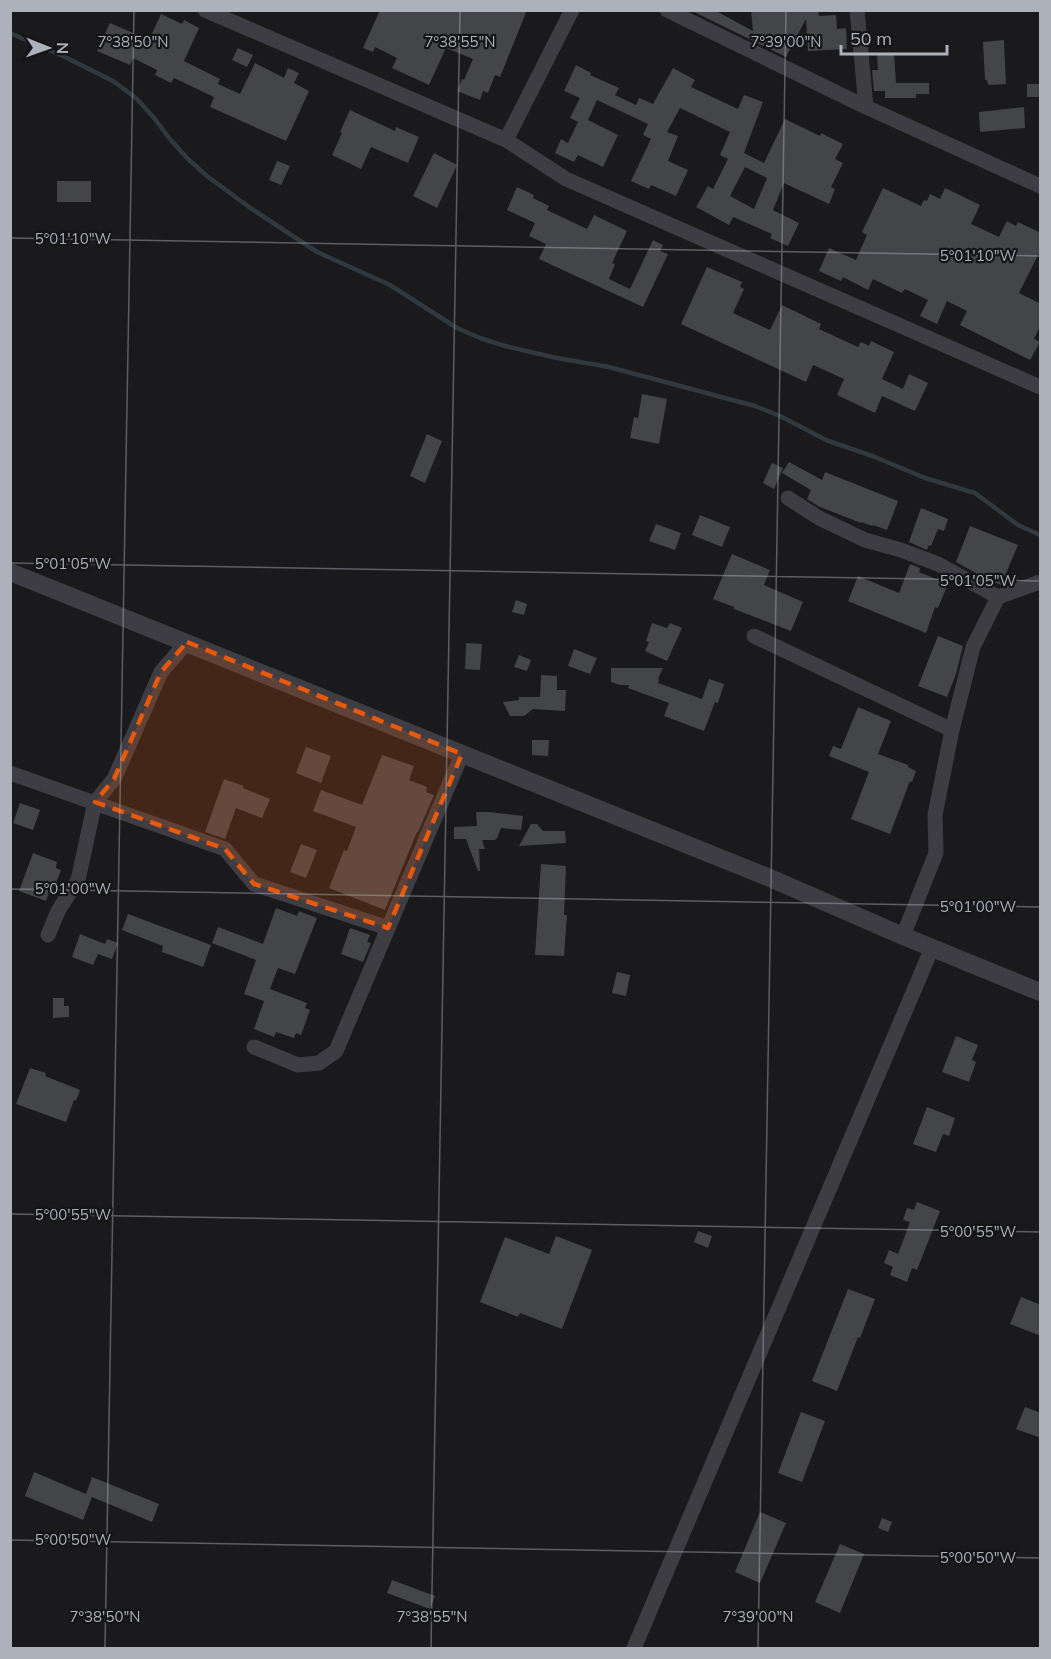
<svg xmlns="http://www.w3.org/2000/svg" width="1051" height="1659" font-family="Mulish,sans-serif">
	<rect width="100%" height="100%" fill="#1a1a1c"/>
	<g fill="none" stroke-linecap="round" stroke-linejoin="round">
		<path stroke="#303840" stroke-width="4.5" d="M10 33 65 57 113 81 136 98 154 118 170 139 187 158 207 176 249 207 317 252 390 285 457 328 480 338 505 346 557 358 609 367 755 406 780 416 826 440 875 457 925 478 975 493 1018 525 1040 535"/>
	</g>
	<path fill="#444549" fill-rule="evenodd" d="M380 10H527L500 77 495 75 488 93 483 91 480 100 457 91 462 79 464 80 473 59 446 48 429 85 392 68 397 58 375 47 373 52 363 48Z
		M690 10H714L753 31 751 10H818L819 16 836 15 837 29 846 28 847 49 808 51 806 19 786 57Z
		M161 14 182 24 184 20 199 28 184 61 220 79 218 84 240 94 255 63 284 78 288 68 299 73 294 83 309 91 286 141 210 107 214 97 174 78 171 83 155 75 157 70 133 58 130 65 97 51 110 23 149 40Z
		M1004 40 1006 84 988 85 987 80H985L983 42Z
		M238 48 253 55 247 67 232 60Z
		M894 53 896 83H929V94H916V98H885V91H874L872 70H878L877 54Z
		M576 65 591 73 590 75 619 88 615 95 636 105 639 98 653 104 673 68 695 80 691 87 738 109 744 95 763 102 744 153 764 163 785 119 820 136 821 133 843 144 835 159 843 163 831 187 835 189 829 204 784 183 773 210 799 223 788 246 770 238 772 234 733 217 729 225 696 207 708 186 713 189 728 159 720 155 730 132 680 108 667 132 678 136 668 161 688 170 676 196 651 185 649 189 631 181 651 139 643 135 648 124 597 100 588 120 618 135 603 167 578 155 574 162 555 153 561 139 568 143 578 122 570 118 580 98 564 91ZM745 167 767 178 754 209 730 196Z
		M1027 84H1041V97H1027Z
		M1024 107 1025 128 980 132 979 112Z
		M350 110 395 131 396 127 419 137 408 163 371 147 361 169 332 155 342 133 340 132Z
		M434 153 457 165 437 208 413 196Z
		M277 161 290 166 281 185 269 180Z
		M57 181H91V202H57Z
		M517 187 534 195 533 198 549 206 547 210 587 229 594 215 627 231 612 263 615 264 609 279 630 289 653 240 663 245 660 251 668 254 643 307 539 259 546 244 529 236 535 223 507 210Z
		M883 188 921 206 924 200 927 201 930 194 940 199 945 188 980 205 971 224 999 237 1007 221 1016 226 1018 222 1041 233V249L1019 293 1041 304V324L1034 339 1040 342 1030 360 960 325 967 311 947 301 937 324 920 316 928 300 905 289 902 293 873 279 868 290 843 277 841 281 819 271 829 248 856 260 867 235 862 232Z
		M707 267 742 282 740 287 744 289 733 313 770 330 782 305 821 324 819 329 858 347 861 342 869 346 871 341 894 352 882 379 903 389 909 374 928 383 915 411 882 396 875 413 837 395 844 379 813 365 806 382 681 324Z
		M642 394 667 399 659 444 630 438 634 417 638 418Z
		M427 434 442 441 425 483 410 476Z
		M789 462 822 480 825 472 898 501 887 530 873 525V526L861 522V523L820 507 807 499 811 490 782 473Z
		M772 463 783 468 774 489 763 483Z
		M921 508 948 519 944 531 938 529 931 546 929 545 927 550 909 542Z
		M700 515 730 527 722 547 692 535Z
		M656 524 681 533 675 550 649 541Z
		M970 526 1018 545 1001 585 983 577 956 562Z
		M732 554 770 570 764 585 803 602 791 631 734 609V607L713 599Z
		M910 564 920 568 919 572 948 584 938 608 935 607 926 633 848 601 858 576 899 593Z
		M516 600 527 604 524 615 512 612Z
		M652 623 667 628 670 623 682 628 667 661 645 651 649 642 646 641Z
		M938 636 963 646 956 674 947 697 918 686Z
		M466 643 482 644 480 670 465 669Z
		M574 649 597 658 590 674 568 666Z
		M519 655 531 660 527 671 514 667Z
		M611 668H663L658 679 659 680 658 683 702 699 709 679 724 684 718 703 715 702 704 731 664 716 669 703 628 688 629 685H620L611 682Z
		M541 675 557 676V690H566L565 711 533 709 524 716H510L503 702 519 700V697H540Z
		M858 707 891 721 878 754 908 765V767L916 771 912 782 910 781 890 834 851 819 869 772 829 756 833 746 841 749Z
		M532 740H549L548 756 532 755Z
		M306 747 331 756 321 783 296 773Z
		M382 755 414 766 409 780 427 787 426 792 434 795 418 832H417L385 910 329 888 344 850 347 851 356 827 313 811 321 790 362 805Z
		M224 779 244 786 243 788 270 799 262 818 236 808 225 839 205 832Z
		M20 803 40 810 33 830 13 823Z
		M476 812H489L523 816 521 830 501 828 497 838 495 840H482L485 849H479L480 871H478L466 839H454V827L477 826Z
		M531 824H537L543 831H565L566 843 519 846Z
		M301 844 317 850 306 878 290 872Z
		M33 853 57 862 56 868 61 870 55 885 52 884 46 901 19 891Z
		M541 864 566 866 564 915H567L564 956 535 955Z
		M276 908 297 916 299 911 317 918 295 974 278 968 270 989 307 1003 305 1008 310 1010 301 1035 296 1033 294 1038 276 1032 274 1037 254 1029 264 1001 244 994 256 960 212 943 218 927 263 944Z
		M128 914 211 945 203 967 162 952 163 946 122 930Z
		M350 928 370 935 367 942 371 943 363 962 341 954Z
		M80 934 105 944 107 939 118 943 112 959 98 954 93 965 72 957Z
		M617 972 630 975 626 996 612 993Z
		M53 998H64V1006H69V1017L53 1018Z
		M956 1036 978 1045 972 1060 976 1062 969 1082 942 1072Z
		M30 1068 46 1073 45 1076 80 1090 76 1101 74 1100 66 1122 16 1104Z
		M927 1107 955 1118 949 1136 943 1134 936 1152 913 1144Z
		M917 1202 940 1211 917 1270 912 1268 907 1282 890 1275 893 1267 884 1263 889 1250 898 1254 910 1222 903 1220 907 1208 914 1210Z
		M698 1231 712 1236 708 1248 694 1242Z
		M556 1236 592 1250 562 1329 520 1313 518 1317 480 1302 505 1237 549 1254Z
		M848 1289 875 1299 860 1338 858 1337 837 1391 812 1381Z
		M1021 1297 1041 1305V1336L1010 1324Z
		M1025 1407 1041 1413V1438L1016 1429Z
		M801 1412 825 1421 802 1482 778 1473Z
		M34 1472 86 1494 92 1477 159 1504 152 1522 92 1497 83 1520 25 1496Z
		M760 1512 786 1523 760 1583 735 1572Z
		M882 1518 892 1522 888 1532 878 1528Z
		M840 1544 864 1554 840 1613 815 1602Z
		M392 1580 435 1596 430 1609 387 1593Z"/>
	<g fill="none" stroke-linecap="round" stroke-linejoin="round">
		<path stroke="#3d3d43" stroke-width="15" d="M205 10 506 140 566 179 1040 387
			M667 10 866 107 1040 186
			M857 10 866 107
			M506 140 572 10
			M788 498 819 518 865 540 901 550 938 564 998 597
			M754 636 952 730
			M10 773 225 849 254 884 388 928
			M48 935 58 911 78 880 95 802 114 779 161 672 187 642
			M903 936 936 853 935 815 952 730 973 647 998 597 1040 582
			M254 1047 298 1065 319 1063 336 1051 462 754
			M634 1648 932 948"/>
		<path stroke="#3d3d43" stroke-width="18" d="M10 572 770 878 903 936 1040 992"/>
	</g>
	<path fill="#e8590c" fill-opacity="0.2" stroke="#e8590c" stroke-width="4.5" stroke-dasharray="12 8" stroke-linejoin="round" d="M187 642 462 754 388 928 254 884 225 849 95 802 114 779 161 672Z"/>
	<path fill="none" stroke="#acb1bb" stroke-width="1.5" stroke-opacity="0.45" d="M10 238 1040 256M10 563 1040 581M10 889 1040 907M10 1214 1040 1232M10 1540 1040 1558M105 1648 134 10M431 1648 460 10M758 1648 786 10"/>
	<g font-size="15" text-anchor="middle" fill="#acb1bb" stroke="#151417" stroke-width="4.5" stroke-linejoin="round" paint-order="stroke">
		<text x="133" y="47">7°38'50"N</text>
		<text x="460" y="47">7°38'55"N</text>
		<text x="786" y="47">7°39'00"N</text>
		<text x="73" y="244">5°01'10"W</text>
		<text x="978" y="261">5°01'10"W</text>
		<text x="73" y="569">5°01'05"W</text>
		<text x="978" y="586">5°01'05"W</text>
		<text x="73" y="894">5°01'00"W</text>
		<text x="978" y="912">5°01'00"W</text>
		<text x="73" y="1220">5°00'55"W</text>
		<text x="978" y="1237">5°00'55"W</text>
		<text x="73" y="1545">5°00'50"W</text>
		<text x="978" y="1563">5°00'50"W</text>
		<text x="105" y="1622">7°38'50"N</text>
		<text x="432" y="1622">7°38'55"N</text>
		<text x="758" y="1622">7°39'00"N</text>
	</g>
	<rect width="1051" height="1659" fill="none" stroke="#acb1bb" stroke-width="24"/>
	<g transform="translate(48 48) rotate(91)" stroke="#151417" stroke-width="4.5" paint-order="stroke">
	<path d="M0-4.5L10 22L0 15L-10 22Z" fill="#acb1bb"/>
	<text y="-9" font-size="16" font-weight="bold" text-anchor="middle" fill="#acb1bb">N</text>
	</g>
	<path d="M841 45v9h106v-9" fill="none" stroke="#acb1bb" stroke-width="3"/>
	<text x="850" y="45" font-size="18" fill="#acb1bb" stroke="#151417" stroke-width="4.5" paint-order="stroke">50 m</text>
</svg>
